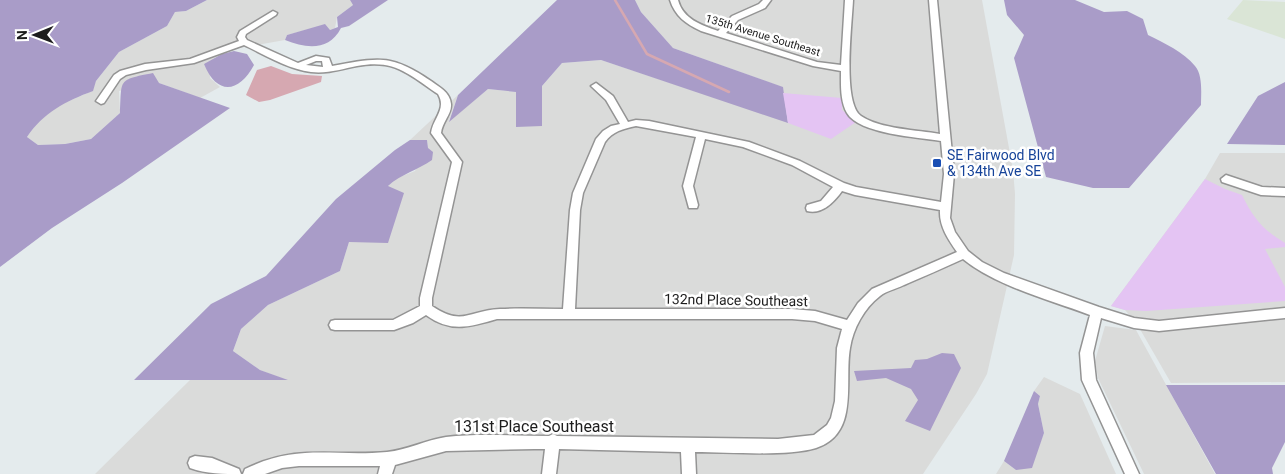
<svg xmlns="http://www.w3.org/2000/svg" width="1285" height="474" font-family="Roboto,sans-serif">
	<rect width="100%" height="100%" fill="#e4ebed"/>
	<path fill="#dadbda" d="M207 0H350L353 5 337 17 335 28 330 30 324 25 287 35 285 40 234 49 213 59 210 78 220 87 200 98 159 83 119 91 120 113 91 139 65 144 38 145 27 137 36 124 55 107 92 91 96 81 119 52 167 26 175 12 186 11Z
		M635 0H982L1013 170 1015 194 1014 255 987 374 976 394 923 474H95L190 380H286L260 370 233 351 241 329 268 305 340 271 349 242 388 186 397 178 415 171 428 148 427 140H410L458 95 449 121 488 89 516 92 542 126V86L562 63 601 60 788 122 782 87 673 48 641 12Z
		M1220 153H1285V382L1171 383 1137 324 1125 310 1111 306 1205 179Z
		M1105 326 1136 330 1215 474H1144L1098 378 1095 361Z
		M1044 377 1080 394 1116 474H996L1004 461 1016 470 1038 448 1044 433 1038 404 1040 396 1034 391Z"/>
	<path fill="#dae5d6" d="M1243 0 1285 2V39L1227 19Z"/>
	<path fill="#a99cc8" d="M0 0H207L186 11 175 12 167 26 119 52 96 81 93 91C66 101 43 113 27 137L38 145 65 144 91 139 120 113C122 79 117 80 153 73L159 83 230 108 122 183 52 228 0 267Z
		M350 0H388L349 26 341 28C329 51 307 49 285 40L287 35 325 24 330 30 338 27 337 17 353 5Z
		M557 0H635L641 12 673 48 783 87 788 123 601 60 562 63 542 86V126L516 127V92L488 89 449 122 458 95Z
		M1004 0H1075L1104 12 1127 11 1143 19 1148 35C1164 43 1184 52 1195 66 1203 75 1201 94 1201 105L1129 188H1093L1046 177 1014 58 1024 35 1007 15Z
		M234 51 247 54 254 65C239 93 217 96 204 64L222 54Z
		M1285 82V145L1227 144 1258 96Z
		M410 140H427L428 148 433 152 432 160C418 170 401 174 388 186L404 193 388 243 349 242 340 271 268 305 241 329 233 351 260 370 288 380H134L211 304 266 276 336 199 395 150Z
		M942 353 954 354 961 368 930 431 905 421 918 400 911 389 886 378 857 381 854 371 911 368 915 360 927 359Z
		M1166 385H1285V442L1272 468 1273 474H1216Z
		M1034 391 1040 396 1038 404 1044 433 1032 468 1016 470 1004 461Z"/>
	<path fill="#e4c4f3" d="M783 93 842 98V110L856 122 831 139 788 123Z
		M1205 179 1225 189 1242 195C1254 219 1262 229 1285 243V247L1265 249 1285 287V301L1146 311 1125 310 1111 306Z"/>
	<path fill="#d6a8b1" d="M271 66 292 74 322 76 321 82 270 100 259 102 246 95 257 70Z"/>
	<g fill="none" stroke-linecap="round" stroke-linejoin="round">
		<path stroke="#d6a8b1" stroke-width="2.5" d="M615 0 647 54 729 92"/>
		<g stroke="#949494" stroke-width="3">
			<path id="minor" d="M670 0H678C683 19 701 25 718 31L732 16 759 4 763 0H771L765 8 738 20 726 33 817 62 841 65 845 0H853C852 24 842 103 861 116 880 129 918 130 940 134L929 0H937L954 174 950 218 955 232 968 251 982 262 1004 273 1099 307 1134 318 1159 321 1285 308V318L1159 331 1134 328 1101 318 1093 353 1096 380 1139 474H1125L1082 380 1080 353 1090 315C1050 300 996 286 963 259 943 268 923 277 904 285 896 289 886 291 880 296 864 308 853 329 850 348 844 381 860 434 816 448 786 457 728 452 695 452L696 474H682L681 452 559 449 556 474H542L545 449H534L446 451 395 465 392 474H378L380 466H299L282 468 265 474H243L245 469C299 443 332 457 387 452 407 450 426 440 446 437 479 433 515 436 549 436L553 434 557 436 778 439 814 435 827 425 831 418 835 401 837 348 842 329 815 321 792 319H497C469 327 451 333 426 315L413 323 394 330H335L331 329 329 325 331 321 335 320H393L420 306V298L452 162 431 133C433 118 447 109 438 94 408 74 395 59 357 66 342 69 327 74 311 72 288 69 265 55 244 45L194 63 146 70 126 75 120 79 104 103 101 104 96 101 114 75 120 71 145 64 190 59 239 41 237 37 240 31 273 11 277 13 276 15 246 34 245 37 247 40 298 63 316 56 329 58 332 66C378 58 390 53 431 81 439 87 450 92 451 104 452 114 442 122 441 133L462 162 432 298V306C463 327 469 310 500 309 521 308 542 309 563 309L570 210 573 193 596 139 603 131 611 126 620 124 606 100 591 86 596 83 613 96 628 122 636 120 649 121 749 142 800 161 844 183 856 187 941 202 944 174 941 141C918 137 859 134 847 113 840 101 841 84 841 71L813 66 701 31C686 24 675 16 670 0ZM316 61H322L323 67 306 65ZM636 126 696 137 683 186 689 208H697L698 205 693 186 705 139 743 147 792 165 833 187 821 201 807 205 806 208 807 211C822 215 834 202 842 191L855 195 940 210C939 226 948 239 957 252L872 289 858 303 847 320 815 311 792 309H575L580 210 583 193 605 142C613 131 623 129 636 126Z
				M1226 175 1262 187 1285 188V196L1261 195 1222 182 1221 179Z
				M195 456 212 458 239 469 241 474C224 474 206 474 190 468L188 463 190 458Z"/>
		</g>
		<use href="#minor" fill="#fff" fill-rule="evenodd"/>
	</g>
	<rect fill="#1a4fb4" stroke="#fff" stroke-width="2" x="932" y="158" width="10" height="10" rx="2.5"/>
	<g text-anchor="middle" stroke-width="5" stroke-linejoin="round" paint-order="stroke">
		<g font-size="11" fill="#1d1d1d" stroke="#fff">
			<text transform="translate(763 35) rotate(17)" y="4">135th Avenue Southeast</text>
		</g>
		<g font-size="14" fill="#164399" stroke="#fff" text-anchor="start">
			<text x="947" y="160">SE Fairwood Blvd<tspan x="947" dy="16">&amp; 134th Ave SE</tspan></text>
		</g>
		<g font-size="14" fill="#1d1d1d" stroke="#fff">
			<text transform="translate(736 300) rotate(1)" y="5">132nd Place Southeast</text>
		</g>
		<g font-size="16" fill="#1d1d1d" stroke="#fff">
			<text x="534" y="432">131st Place Southeast</text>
		</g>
	</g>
	<g transform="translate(35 35) rotate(269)" stroke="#ffffff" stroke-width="4" paint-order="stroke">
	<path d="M0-4L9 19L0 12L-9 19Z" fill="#1d1d1d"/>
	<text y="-8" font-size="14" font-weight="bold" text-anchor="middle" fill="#1d1d1d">N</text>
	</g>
</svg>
